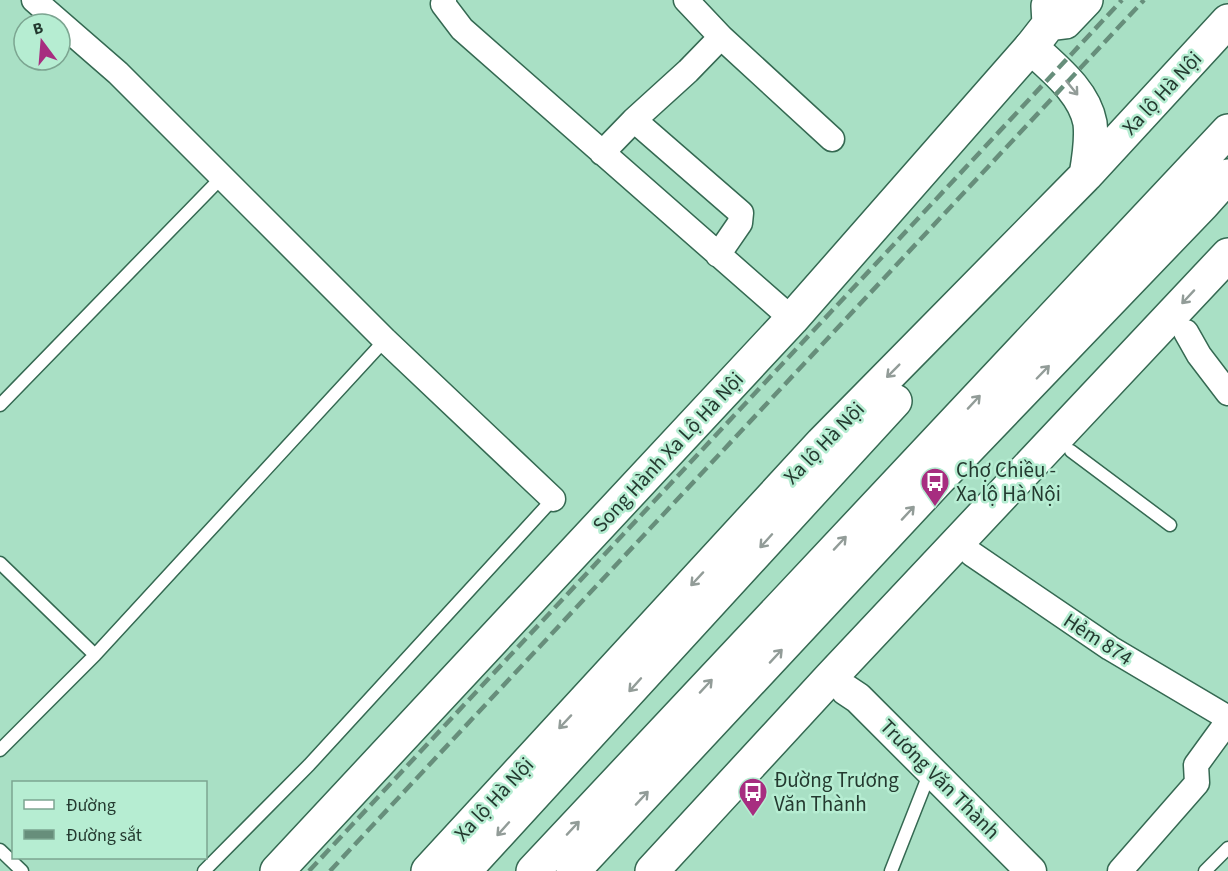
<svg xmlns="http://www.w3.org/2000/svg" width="1228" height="871" font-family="'Source Sans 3',sans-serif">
	<rect width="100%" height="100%" fill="#a9e0c5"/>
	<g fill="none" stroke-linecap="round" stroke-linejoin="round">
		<g stroke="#356952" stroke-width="15">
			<path id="service" d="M0 405 222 177
				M1071 451 1170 525
				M0 563 95 655
				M0 750 95 655 385 340
				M0 850 22 871
				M204 871 309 765 553 499
				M891 871 930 772
				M1205 871 1228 848"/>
		</g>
		<g stroke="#356952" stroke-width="27">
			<path id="minor" d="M34 0 118 73 385 340 553 499
				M444 0 443 4 462 29 792 319
				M721 37 832 139
				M634 120 688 71 721 37 686 0
				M602 153 634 120 741 213 740 223 718 255
				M1186 332 1199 355 1228 393
				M972 554 1110 648 1228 718
				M1120 871 1197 783 1196 765 1228 721"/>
		</g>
		<g stroke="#356952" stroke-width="33">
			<path id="tertiary" d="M846 690 858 698 1031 871"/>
		</g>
		<g stroke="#356952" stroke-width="36">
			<path id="secondary" d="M1049 24 1065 22 1086 0
				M277 871 792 319 1031 47 1049 24 1048 6 1054 0
				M652 871 830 678 1228 255"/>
		</g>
		<g stroke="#356952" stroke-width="36">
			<path id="trunk" d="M1031 47C1053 68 1084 91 1090 123 1092 140 1089 158 1086 175
				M428 871 822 443 1086 175 1228 21
				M464 871 895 401
				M533 871 1228 131
				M573 871 938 480 1203 204 1228 176"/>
		</g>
		<use href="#service" stroke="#fff" stroke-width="12"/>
		<use href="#minor" stroke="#fff" stroke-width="24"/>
		<use href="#tertiary" stroke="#fff" stroke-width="30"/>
		<use href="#secondary" stroke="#fff" stroke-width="33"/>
		<use href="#trunk" stroke="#fff" stroke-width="33"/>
		<path stroke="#678e7b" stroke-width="4.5" stroke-dasharray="12 6" stroke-linecap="butt" d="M309 871 1122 0
			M330 871 1144 0"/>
	</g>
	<defs><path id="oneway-shaft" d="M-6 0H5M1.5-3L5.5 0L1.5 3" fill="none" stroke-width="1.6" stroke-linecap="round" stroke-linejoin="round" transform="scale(1.5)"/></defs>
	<g stroke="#929c98">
		<use href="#oneway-shaft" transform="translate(1072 88) rotate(51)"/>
		<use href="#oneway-shaft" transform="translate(1188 297) rotate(133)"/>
		<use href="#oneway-shaft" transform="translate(893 371) rotate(135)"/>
		<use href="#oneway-shaft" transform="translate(1043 372) rotate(-46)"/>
		<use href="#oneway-shaft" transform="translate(974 402) rotate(-47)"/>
		<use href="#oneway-shaft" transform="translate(908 513) rotate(-47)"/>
		<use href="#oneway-shaft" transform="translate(766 541) rotate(132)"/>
		<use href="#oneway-shaft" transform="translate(840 543) rotate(-47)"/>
		<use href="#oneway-shaft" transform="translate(697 579) rotate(133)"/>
		<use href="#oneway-shaft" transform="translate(776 656) rotate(-47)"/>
		<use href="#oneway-shaft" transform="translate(635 685) rotate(132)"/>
		<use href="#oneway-shaft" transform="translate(706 686) rotate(-47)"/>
		<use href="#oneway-shaft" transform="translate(565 722) rotate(133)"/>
		<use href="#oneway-shaft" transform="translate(642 798) rotate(-47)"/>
		<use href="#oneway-shaft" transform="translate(573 828) rotate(-47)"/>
		<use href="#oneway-shaft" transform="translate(503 829) rotate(132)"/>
	</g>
	<defs>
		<g id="bus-pin" transform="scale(1.5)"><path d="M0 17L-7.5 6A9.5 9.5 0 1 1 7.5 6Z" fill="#a72d80" stroke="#b6edd2"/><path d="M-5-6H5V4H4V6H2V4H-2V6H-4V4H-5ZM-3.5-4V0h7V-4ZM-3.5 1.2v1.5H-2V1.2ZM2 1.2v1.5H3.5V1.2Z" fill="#fff"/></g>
	</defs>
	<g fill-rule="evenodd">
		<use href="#bus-pin" x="935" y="482"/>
		<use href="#bus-pin" x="753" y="792"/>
	</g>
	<g text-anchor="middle" stroke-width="5" stroke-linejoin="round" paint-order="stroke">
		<g font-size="21" fill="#243a30" stroke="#b6edd2">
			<text transform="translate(1162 93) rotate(-47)" y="7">Xa lộ Hà Nội</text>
			<text transform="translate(824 443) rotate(-46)" y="7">Xa lộ Hà Nội</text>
			<text transform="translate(668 452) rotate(-47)" y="7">Song Hành Xa Lộ Hà Nội</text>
			<text transform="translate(1098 639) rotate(33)" y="7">Hẻm 874</text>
			<text transform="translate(940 779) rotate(45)" y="7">Trương Văn Thành</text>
			<text transform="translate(494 799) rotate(-47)" y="7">Xa lộ Hà Nội</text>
		</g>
		<g font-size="21" fill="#243a30" stroke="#b6edd2" text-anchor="start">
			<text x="956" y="477">Chợ Chiều -<tspan x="956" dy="24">Xa lộ Hà Nội</tspan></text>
			<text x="774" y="787">Đường Trương<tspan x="774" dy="24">Văn Thành</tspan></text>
		</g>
	</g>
	<rect x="12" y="781" width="195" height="78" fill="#b6edd2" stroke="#7ca591" stroke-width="1.5"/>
	<rect x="24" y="800" width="30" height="9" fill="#ffffff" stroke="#7ca591" stroke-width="1.5"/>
	<text x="66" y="811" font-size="18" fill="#243a30">Đường</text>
	<rect x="24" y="830" width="30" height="9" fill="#678e7b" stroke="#7ca591" stroke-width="1.5"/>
	<text x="66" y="841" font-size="18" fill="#243a30">Đường sắt</text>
	<g transform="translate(42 42) rotate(344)"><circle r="28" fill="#b6edd2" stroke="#7ca591" stroke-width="1.5"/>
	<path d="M0-4.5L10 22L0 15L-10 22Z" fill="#a72d80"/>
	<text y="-9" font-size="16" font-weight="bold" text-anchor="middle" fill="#243a30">B</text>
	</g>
</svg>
